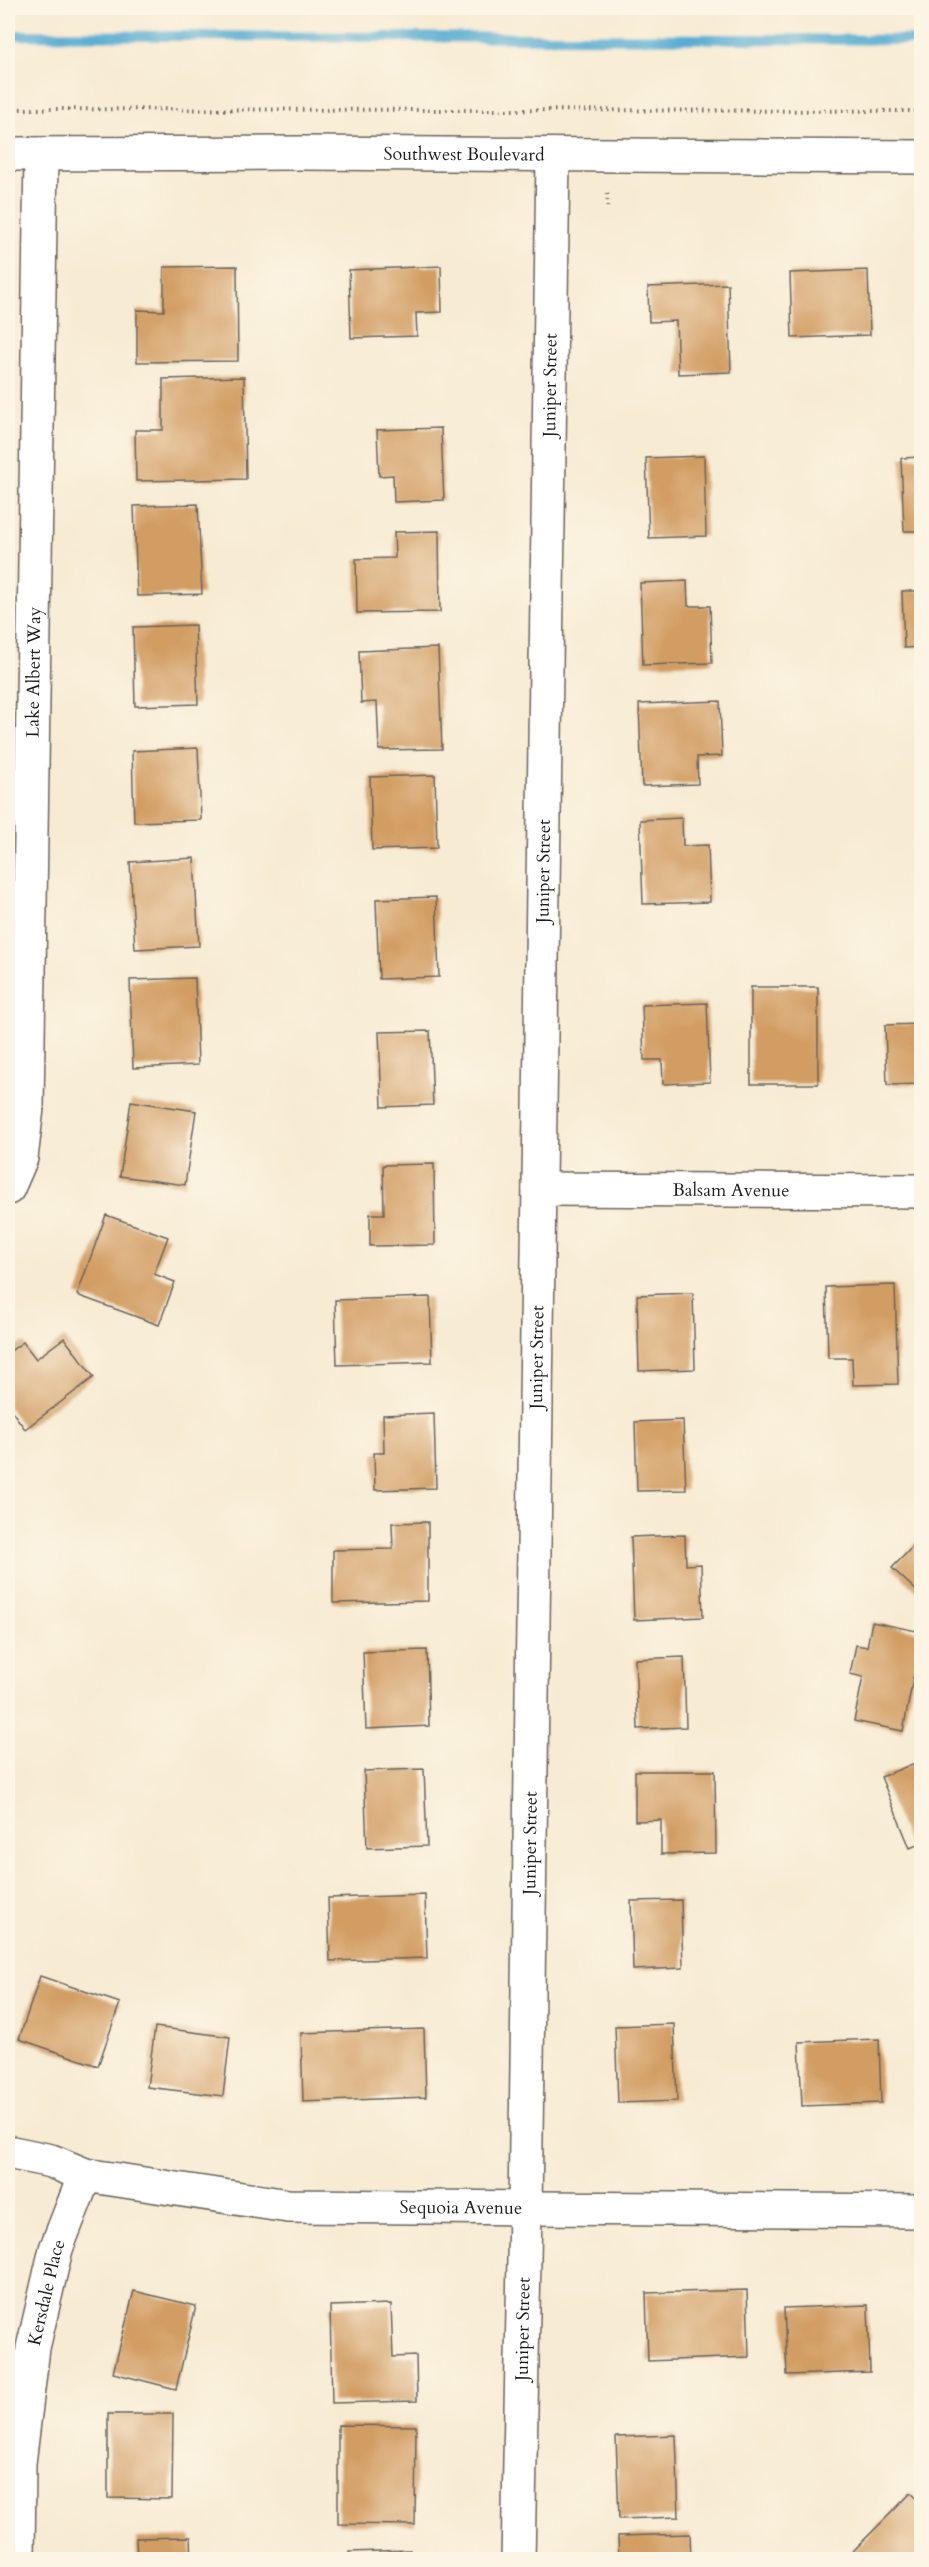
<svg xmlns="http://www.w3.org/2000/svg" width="929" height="2567" font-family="Cardo,serif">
	<rect width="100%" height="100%" fill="#fcf5e5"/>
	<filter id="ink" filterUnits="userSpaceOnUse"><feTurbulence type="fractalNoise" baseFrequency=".0167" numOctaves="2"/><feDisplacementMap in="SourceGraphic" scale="12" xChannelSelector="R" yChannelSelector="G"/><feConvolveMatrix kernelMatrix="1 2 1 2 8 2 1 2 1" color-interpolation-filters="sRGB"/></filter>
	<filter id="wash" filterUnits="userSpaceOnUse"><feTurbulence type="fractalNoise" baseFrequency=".008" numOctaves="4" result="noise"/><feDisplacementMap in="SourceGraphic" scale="24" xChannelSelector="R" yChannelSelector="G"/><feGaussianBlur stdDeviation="1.35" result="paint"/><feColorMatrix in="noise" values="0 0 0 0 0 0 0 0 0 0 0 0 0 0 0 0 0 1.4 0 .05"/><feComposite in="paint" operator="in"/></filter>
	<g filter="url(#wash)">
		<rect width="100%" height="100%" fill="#f7ebd3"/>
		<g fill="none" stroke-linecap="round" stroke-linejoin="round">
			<path stroke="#55acd2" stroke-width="10" d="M8 35 922 40"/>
		</g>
		<g id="blocks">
			<path fill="#d29d63" d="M237 266 238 361 137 362V310L164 311V267Z
				M441 266 442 312 416 313 417 336 351 338 349 270Z
				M868 270 870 335 792 338 790 273Z
				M728 284 731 372 678 374 676 321 649 322 648 287Z
				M244 377 246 479 136 481 135 430H163V379Z
				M441 428 444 500 394 502 393 475 379 476 377 430Z
				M704 456 706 536 649 538 646 458Z
				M922 457V531H904L901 458Z
				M198 504 202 594 137 596 134 506Z
				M439 531 440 612 357 613 356 559 395 558 394 532Z
				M687 581 688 606H710L712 663 643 665 640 583Z
				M902 591H922V647L904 648Z
				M195 625 198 704 135 706 133 627Z
				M438 648 442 749 379 750 377 702 361 703 359 651Z
				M720 701 722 756 697 757 698 784 642 786 639 704Z
				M198 748 201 820 134 822 132 751Z
				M435 775 437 848 372 850 370 777Z
				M682 818 683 846 708 845 710 902 643 904 640 820Z
				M194 858 199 946 135 949 130 862Z
				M436 897 439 977 379 979 376 899Z
				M195 978 198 1065 133 1068 130 980Z
				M751 987H818V1084H751Z
				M707 1003 710 1082 663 1084 662 1060H644L642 1005Z
				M922 1024V1084L887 1085 885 1025Z
				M430 1031 433 1105 382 1107 379 1032Z
				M131 1101 196 1111 185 1185 120 1176Z
				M434 1164 435 1245 370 1246V1214H384L383 1165Z
				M106 1215 168 1237 154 1274 175 1282 159 1325 77 1295Z
				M895 1285 898 1384 853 1385 852 1358H828L826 1287Z
				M693 1293 695 1369 639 1371 637 1295Z
				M430 1297 432 1362 337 1365 335 1300Z
				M64 1338 94 1377 25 1429 8 1406V1353L23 1342 36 1359Z
				M434 1413 436 1488 375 1490 374 1453H384L383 1415Z
				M683 1420 686 1490 637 1491 635 1422Z
				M428 1522V1601L333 1603V1550L393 1549 392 1523Z
				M685 1535 686 1565 701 1564 703 1617 634 1620 631 1537Z
				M922 1537V1596L892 1568Z
				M872 1622 922 1632 903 1731 854 1721 863 1677 850 1674 856 1645 867 1647Z
				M427 1650 429 1726 366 1729 363 1652Z
				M684 1657 686 1727 638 1729 635 1659Z
				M922 1760V1843L910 1848 881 1777Z
				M424 1769 427 1846 367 1848 364 1771Z
				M635 1771H715L716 1853 661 1854V1820L635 1821Z
				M425 1895 427 1958 330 1961 328 1898Z
				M681 1900 683 1968 633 1970 631 1901Z
				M40 1976 120 2003 98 2066 19 2039Z
				M674 2024 677 2101 618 2103 615 2026Z
				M155 2027 230 2037 223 2096 147 2087Z
				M424 2029 426 2097 303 2102 301 2033Z
				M879 2039 881 2103 802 2106 799 2042Z
				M918 2056H922V2097H919Z
				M747 2290 749 2357 648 2361 646 2293Z
				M134 2291 196 2306 176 2389 113 2373Z
				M391 2304 393 2357 416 2356 417 2401 332 2403 330 2306Z
				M868 2305 870 2372 787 2375 784 2308Z
				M108 2414H173L172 2499 108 2498Z
				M338 2425 416 2426 415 2525 338 2524Z
				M676 2435 679 2517 619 2519 616 2437Z
				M911 2493 922 2503V2560H857L851 2553Z
				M690 2534 691 2560H619L618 2536Z
				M191 2537 192 2560H137L136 2538Z
				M410 2550 411 2560H349V2552Z"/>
		</g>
	</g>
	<g filter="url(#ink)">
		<use href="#blocks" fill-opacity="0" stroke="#69645c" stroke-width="1.5"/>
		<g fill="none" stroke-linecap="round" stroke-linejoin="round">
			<g stroke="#69645c" stroke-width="36">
				<g id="minor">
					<path id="s1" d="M8 154 301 153 922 157"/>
					<path id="s2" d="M8 1188 21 1158 27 1108 41 154"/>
					<path id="s3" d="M539 1189 922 1191"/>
					<path id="s4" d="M8 2152 51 2161 85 2175 288 2206 922 2211"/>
					<path id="s5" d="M18 2560 19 2463 33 2348 56 2249 85 2175"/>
					<path id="s6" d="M518 2560 525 2210 553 155"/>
				</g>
			</g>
			<path stroke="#69645c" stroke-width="4" stroke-dasharray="1.5 4.5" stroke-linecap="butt" d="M8 109 922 111
				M607 207V191"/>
			<use href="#minor" stroke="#fff" stroke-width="33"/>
		</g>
	</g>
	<g text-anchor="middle" stroke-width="5" stroke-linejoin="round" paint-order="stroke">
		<g font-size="18" fill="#1c1c1c" stroke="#fcf5e5">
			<text dy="6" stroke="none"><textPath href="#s1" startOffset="456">Southwest Boulevard</textPath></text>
			<text dy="6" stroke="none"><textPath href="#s6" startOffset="2175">Juniper Street</textPath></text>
			<text dy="6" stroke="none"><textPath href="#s2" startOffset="519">Lake Albert Way</textPath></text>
			<text dy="6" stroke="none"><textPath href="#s6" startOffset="1689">Juniper Street</textPath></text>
			<text dy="6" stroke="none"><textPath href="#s3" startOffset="192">Balsam Avenue</textPath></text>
			<text dy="6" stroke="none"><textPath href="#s6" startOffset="1203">Juniper Street</textPath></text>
			<text dy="6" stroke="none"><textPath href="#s6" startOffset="717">Juniper Street</textPath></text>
			<text dy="6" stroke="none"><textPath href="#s4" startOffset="459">Sequoia Avenue</textPath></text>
			<text dy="6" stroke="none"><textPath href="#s5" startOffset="270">Kersdale Place</textPath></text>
			<text dy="6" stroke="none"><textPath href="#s6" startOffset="231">Juniper Street</textPath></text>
		</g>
	</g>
	<rect width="929" height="2567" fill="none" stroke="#fcf5e5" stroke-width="30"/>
</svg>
